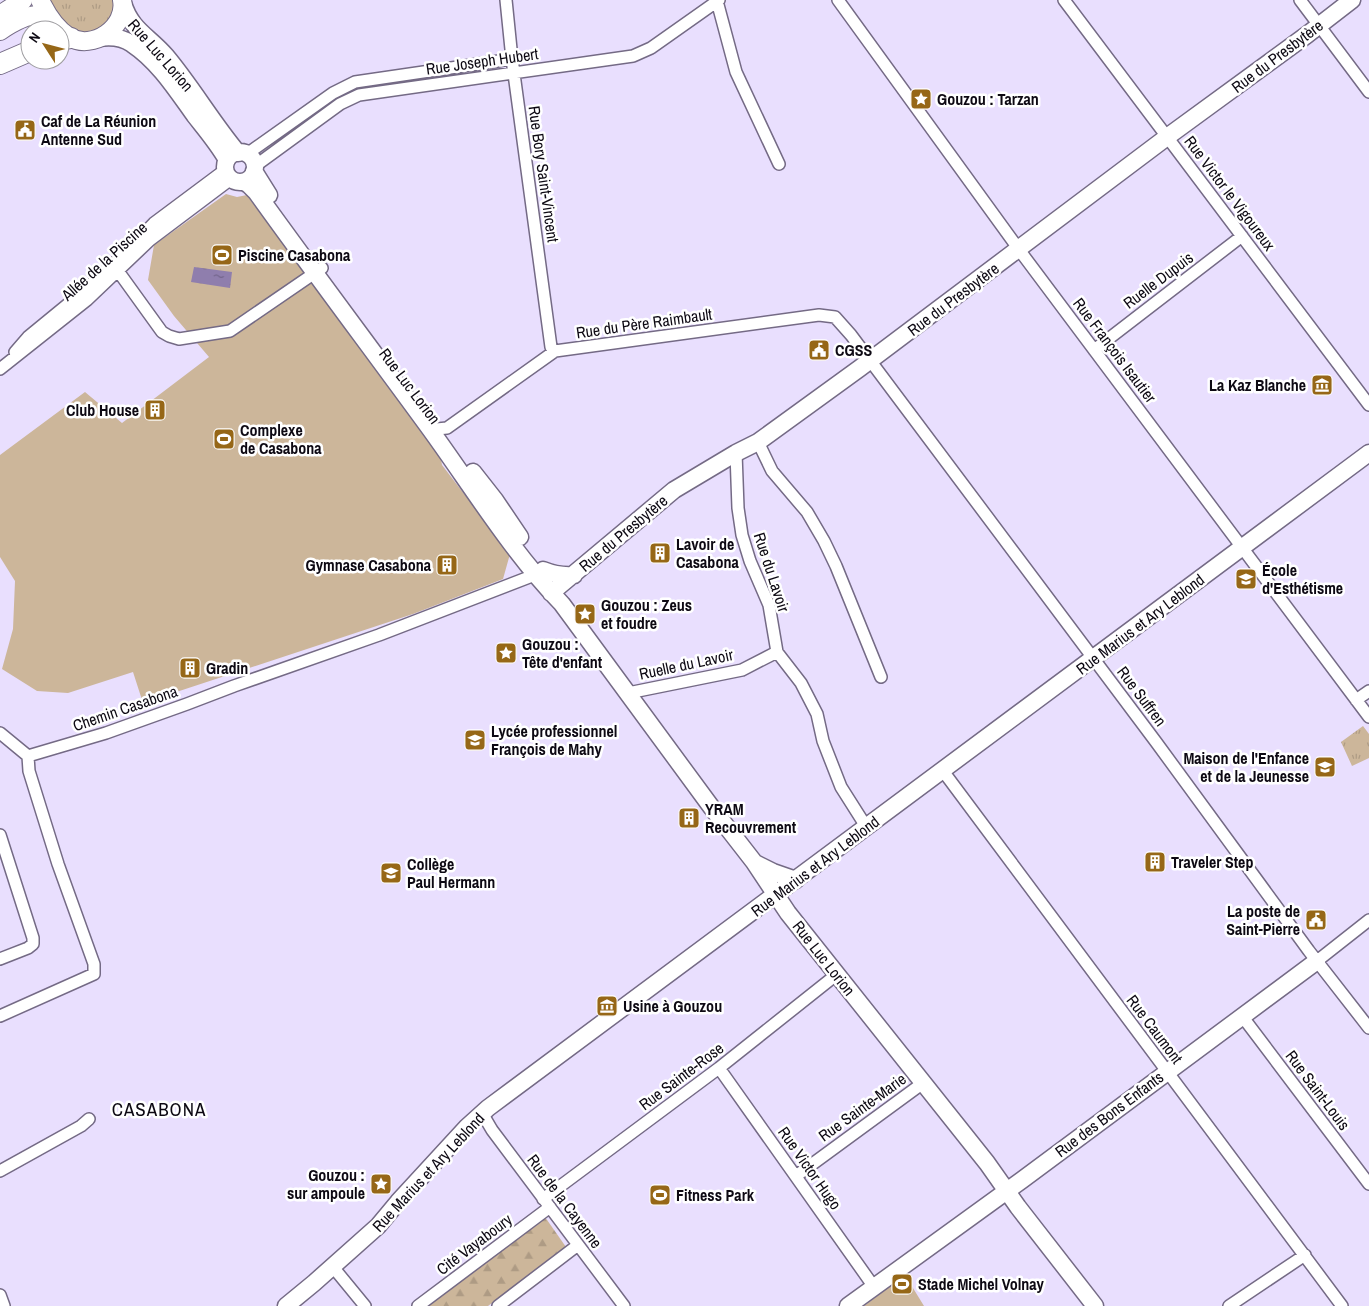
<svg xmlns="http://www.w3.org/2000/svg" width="1369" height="1306" font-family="'Archivo Narrow',sans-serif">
	<defs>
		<pattern id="grass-tufts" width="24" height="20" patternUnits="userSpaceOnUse" patternTransform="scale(1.25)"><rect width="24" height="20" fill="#ccb69a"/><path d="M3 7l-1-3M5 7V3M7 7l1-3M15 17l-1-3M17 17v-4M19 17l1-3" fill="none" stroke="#ae9b84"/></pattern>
		<pattern id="forest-firs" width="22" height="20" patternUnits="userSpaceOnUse" patternTransform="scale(1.25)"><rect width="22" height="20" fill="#ccb69a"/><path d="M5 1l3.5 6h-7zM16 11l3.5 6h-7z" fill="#ae9b84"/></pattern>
		<pattern id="water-ripples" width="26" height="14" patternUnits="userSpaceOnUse" patternTransform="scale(1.25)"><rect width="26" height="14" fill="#8f7ead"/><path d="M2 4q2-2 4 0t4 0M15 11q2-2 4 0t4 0" fill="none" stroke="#73658c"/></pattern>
	</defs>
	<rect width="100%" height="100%" fill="#e9dffe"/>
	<path fill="url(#grass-tufts)" d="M50 0H116L111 21C77 45 67 31 50 0Z
		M1363 726 1369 734V758L1352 766 1341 742Z"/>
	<path fill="url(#forest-firs)" d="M545 1217 566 1247 488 1306H427Z"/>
	<path fill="#ccb69a" d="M226 194 237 197 247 195 441 459 442 465 510 554 503 579 413 614 143 703 133 672 68 693 37 691 2 669 13 629 15 581 0 557V455L85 392 122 423 209 357 174 316 148 280 154 245Z
		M905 1275 924 1306H864Z"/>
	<path fill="url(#water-ripples)" d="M194 267 232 272 230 288 191 282Z"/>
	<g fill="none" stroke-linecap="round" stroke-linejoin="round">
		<g stroke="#746a85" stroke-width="14">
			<path id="street" d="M506 0 512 59 551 347 555 351
				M838 0 1023 255 1369 717
				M1064 0 1369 405
				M1300 0 1369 92
				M717 1 736 72 779 164
				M247 154 333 93 355 82 512 59
				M255 166 340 104 359 95 633 56 651 48 719 0
				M117 265 118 271 162 332 169 336 179 339 230 331 322 268
				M1094 350 1242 236
				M15 352 28 337 78 296 123 255 154 223 225 170
				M0 369 87 300 150 240 231 179
				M427 426 437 429 447 428 555 351 819 315 835 317 851 335 1156 742 1309 951 1369 1028
				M758 442 772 471 807 512 824 541 836 566 881 677
				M736 453 738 508 742 535 750 561 769 605 777 652 801 683 817 714 823 741 841 787 867 828
				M628 693 742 670 777 652
				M1356 700 1369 691
				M0 733 28 756
				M28 756 106 733 187 704 234 686 379 635 532 576 541 571
				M943 771 1342 1306
				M0 835 33 938V944L28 948 0 959
				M1317 961 1369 920
				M0 1016 94 974V964L58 864 29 771 28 756
				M1242 1016 1369 1184
				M719 1068 874 1287
				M482 1113 492 1130 624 1306
				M0 1171 81 1126 89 1119
				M796 1176 923 1083
				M543 1199 719 1068 836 975
				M333 1267 365 1306
				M0 1295 4 1306
				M418 1306 550 1207
				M498 1306 578 1245
				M1229 1306 1305 1255"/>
		</g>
		<g stroke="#746a85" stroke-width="19">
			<path id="secondary" d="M123 3C131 30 149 36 166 56 192 87 212 122 238 153
				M99 38C112 36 122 37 132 44 159 62 177 91 195 116 206 130 218 144 227 160
				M225 167a15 15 0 1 1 30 0a15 15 0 1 1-30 0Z
				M254 171 269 195
				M244 182 249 185 256 192C312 270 370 347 427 425 471 485 510 550 562 604L712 808 754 862 788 913 987 1163 1018 1207 1095 1306
				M473 472 495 500 520 537
				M543 570C553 574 562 576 574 575
				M551 593 674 490 736 453 758 442 860 368 1167 137 1308 34 1352 0
				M755 863 773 872 796 880
				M286 1306 314 1283 378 1226 398 1202 467 1127 488 1108 1369 453
				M848 1306 1022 1180 1317 961"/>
		</g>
		<g stroke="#746a85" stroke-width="20">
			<path id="primary" d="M40 0C47 15 55 28 69 37 93 51 127 27 122 0
				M0 31C13 22 32 11 48 16"/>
		</g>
		<g stroke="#746a85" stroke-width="22">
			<path id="highway" d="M0 16 17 5 22 0
				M60 40 71 38
				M0 64 30 51"/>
		</g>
		<use href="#street" stroke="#fff" stroke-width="11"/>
		<use href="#secondary" stroke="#fff" stroke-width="16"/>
		<use href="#primary" stroke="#fff" stroke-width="18"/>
		<use href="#highway" stroke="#fff" stroke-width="20"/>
	</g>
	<defs>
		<g id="sight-square" transform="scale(1.125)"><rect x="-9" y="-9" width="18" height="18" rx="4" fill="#966717" stroke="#fff"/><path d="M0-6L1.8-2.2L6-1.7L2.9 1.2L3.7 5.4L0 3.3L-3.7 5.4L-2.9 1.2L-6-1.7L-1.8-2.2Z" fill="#fff"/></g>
		<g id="civic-square" transform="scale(1.125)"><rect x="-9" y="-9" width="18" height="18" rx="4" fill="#966717" stroke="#fff"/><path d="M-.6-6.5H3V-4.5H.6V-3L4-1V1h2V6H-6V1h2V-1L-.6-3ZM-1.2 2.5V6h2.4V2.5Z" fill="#fff"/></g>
		<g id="stadium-square" transform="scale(1.125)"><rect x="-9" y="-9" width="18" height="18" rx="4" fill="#966717" stroke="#fff"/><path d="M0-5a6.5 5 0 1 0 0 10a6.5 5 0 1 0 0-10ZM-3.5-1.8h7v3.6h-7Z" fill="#fff"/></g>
		<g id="museum-square" transform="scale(1.125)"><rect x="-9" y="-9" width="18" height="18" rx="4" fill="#966717" stroke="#fff"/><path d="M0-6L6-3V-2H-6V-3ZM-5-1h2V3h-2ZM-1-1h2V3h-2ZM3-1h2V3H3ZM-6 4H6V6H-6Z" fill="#fff"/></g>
		<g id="building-square" transform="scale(1.125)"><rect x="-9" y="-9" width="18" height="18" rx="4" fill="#966717" stroke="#fff"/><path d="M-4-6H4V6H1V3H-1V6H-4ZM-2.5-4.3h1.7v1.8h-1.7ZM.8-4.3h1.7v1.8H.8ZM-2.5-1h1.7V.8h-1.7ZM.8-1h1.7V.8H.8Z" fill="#fff"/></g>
		<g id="school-square" transform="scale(1.125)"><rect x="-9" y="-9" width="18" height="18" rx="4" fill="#966717" stroke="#fff"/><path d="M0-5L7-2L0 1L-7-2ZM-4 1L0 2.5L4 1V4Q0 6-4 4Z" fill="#fff"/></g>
	</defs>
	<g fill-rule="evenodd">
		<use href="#sight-square" x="921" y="99"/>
		<use href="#civic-square" x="25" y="130"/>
		<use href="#stadium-square" x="222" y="255"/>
		<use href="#civic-square" x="819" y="350"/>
		<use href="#museum-square" x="1322" y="385"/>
		<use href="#building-square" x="155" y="410"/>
		<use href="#stadium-square" x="224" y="439"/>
		<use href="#building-square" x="660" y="553"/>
		<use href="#building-square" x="447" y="565"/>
		<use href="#school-square" x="1246" y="579"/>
		<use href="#sight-square" x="585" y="614"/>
		<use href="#sight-square" x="506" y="653"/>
		<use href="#building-square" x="190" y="668"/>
		<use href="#school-square" x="475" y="740"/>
		<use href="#school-square" x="1325" y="767"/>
		<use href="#building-square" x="689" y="818"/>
		<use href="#building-square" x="1155" y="862"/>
		<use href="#school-square" x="391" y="873"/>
		<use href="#civic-square" x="1316" y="920"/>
		<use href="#museum-square" x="607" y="1006"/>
		<use href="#sight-square" x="381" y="1184"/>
		<use href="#stadium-square" x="660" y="1195"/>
		<use href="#stadium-square" x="902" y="1284"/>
	</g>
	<g text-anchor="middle" stroke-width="5" stroke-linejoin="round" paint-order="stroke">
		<g font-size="16" fill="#0d0913" stroke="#fff">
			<text transform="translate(161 55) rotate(49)" y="6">Rue Luc Lorion</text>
			<text transform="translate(1277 56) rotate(-37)" y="6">Rue du Presbytère</text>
			<text transform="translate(482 61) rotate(-8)" y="6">Rue Joseph Hubert</text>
			<text transform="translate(544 174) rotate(82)" y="6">Rue Bory Saint-Vincent</text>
			<text transform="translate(1230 193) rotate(53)" y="6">Rue Victor le Vigoureux</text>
			<text transform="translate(104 261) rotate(-42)" y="6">Allée de la Piscine</text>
			<text transform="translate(1158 280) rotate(-37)" y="6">Ruelle Dupuis</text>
			<text transform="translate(953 299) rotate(-37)" y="6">Rue du Presbytère</text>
			<text transform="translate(644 323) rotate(-8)" y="6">Rue du Père Raimbault</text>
			<text transform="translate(1115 350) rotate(53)" y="6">Rue François Isautier</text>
			<text transform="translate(410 386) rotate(53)" y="6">Rue Luc Lorion</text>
			<text transform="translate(623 533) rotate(-40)" y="6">Rue du Presbytère</text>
			<text transform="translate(772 572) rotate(72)" y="6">Rue du Lavoir</text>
			<text transform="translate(1140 624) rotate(-37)" y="6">Rue Marius et Ary Leblond</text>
			<text transform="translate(686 664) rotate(-12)" y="6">Ruelle du Lavoir</text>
			<text transform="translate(1142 696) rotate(53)" y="6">Rue Suffren</text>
			<text transform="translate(125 708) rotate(-19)" y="6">Chemin Casabona</text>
			<text transform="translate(815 866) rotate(-37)" y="6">Rue Marius et Ary Leblond</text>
			<text transform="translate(824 958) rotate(52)" y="6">Rue Luc Lorion</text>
			<text transform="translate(1155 1029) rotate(53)" y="6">Rue Caumont</text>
			<text transform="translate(681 1076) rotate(-37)" y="6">Rue Sainte-Rose</text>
			<text transform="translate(1318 1090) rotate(53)" y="6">Rue Saint-Louis</text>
			<text transform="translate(862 1107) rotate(-36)" y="6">Rue Sainte-Marie</text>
			<text transform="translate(1109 1114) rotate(-37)" y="6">Rue des Bons Enfants</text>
			<text transform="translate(810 1168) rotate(55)" y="6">Rue Victor Hugo</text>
			<text transform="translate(428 1172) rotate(-47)" y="6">Rue Marius et Ary Leblond</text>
			<text transform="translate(565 1201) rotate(53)" y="6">Rue de la Cayenne</text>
			<text transform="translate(474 1244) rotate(-37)" y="6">Cité Vayaboury</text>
		</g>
		<g font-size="16" font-weight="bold" fill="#0d0913" stroke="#fff" text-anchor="start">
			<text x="937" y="105">Gouzou : Tarzan</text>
			<text x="41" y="127">Caf de La Réunion<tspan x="41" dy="18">Antenne Sud</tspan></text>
			<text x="238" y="261">Piscine Casabona</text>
			<text x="835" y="356">CGSS</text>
			<text x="1306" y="391" text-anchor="end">La Kaz Blanche</text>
			<text x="139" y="416" text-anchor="end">Club House</text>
			<text x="240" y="436">Complexe<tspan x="240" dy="18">de Casabona</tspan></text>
			<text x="676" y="550">Lavoir de<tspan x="676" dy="18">Casabona</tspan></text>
			<text x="431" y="571" text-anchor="end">Gymnase Casabona</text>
			<text x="1262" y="576">École<tspan x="1262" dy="18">d'Esthétisme</tspan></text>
			<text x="601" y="611">Gouzou : Zeus<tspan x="601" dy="18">et foudre</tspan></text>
			<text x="522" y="650">Gouzou :<tspan x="522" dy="18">Tête d'enfant</tspan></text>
			<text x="206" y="674">Gradin</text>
			<text x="491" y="737">Lycée professionnel<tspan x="491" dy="18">François de Mahy</tspan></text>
			<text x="1309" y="764" text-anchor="end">Maison de l'Enfance<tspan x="1309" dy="18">et de la Jeunesse</tspan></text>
			<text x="705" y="815">YRAM<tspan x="705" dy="18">Recouvrement</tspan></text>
			<text x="1171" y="868">Traveler Step</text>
			<text x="407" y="870">Collège<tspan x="407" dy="18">Paul Hermann</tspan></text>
			<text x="1300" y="917" text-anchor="end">La poste de<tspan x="1300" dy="18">Saint-Pierre</tspan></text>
			<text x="623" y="1012">Usine à Gouzou</text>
			<text x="365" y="1181" text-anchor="end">Gouzou :<tspan x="365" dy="18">sur ampoule</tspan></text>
			<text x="676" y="1201">Fitness Park</text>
			<text x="918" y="1290">Stade Michel Volnay</text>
		</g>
		<g font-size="19" letter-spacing="1" fill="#0d0913" stroke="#fff">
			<text x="159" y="1116">CASABONA</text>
		</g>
	</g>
	<g transform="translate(45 45) rotate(306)"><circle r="24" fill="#ffffff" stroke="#9e9da1"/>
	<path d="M0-4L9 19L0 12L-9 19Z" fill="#966717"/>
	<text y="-8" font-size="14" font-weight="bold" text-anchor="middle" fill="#0d0913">N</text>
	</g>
</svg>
